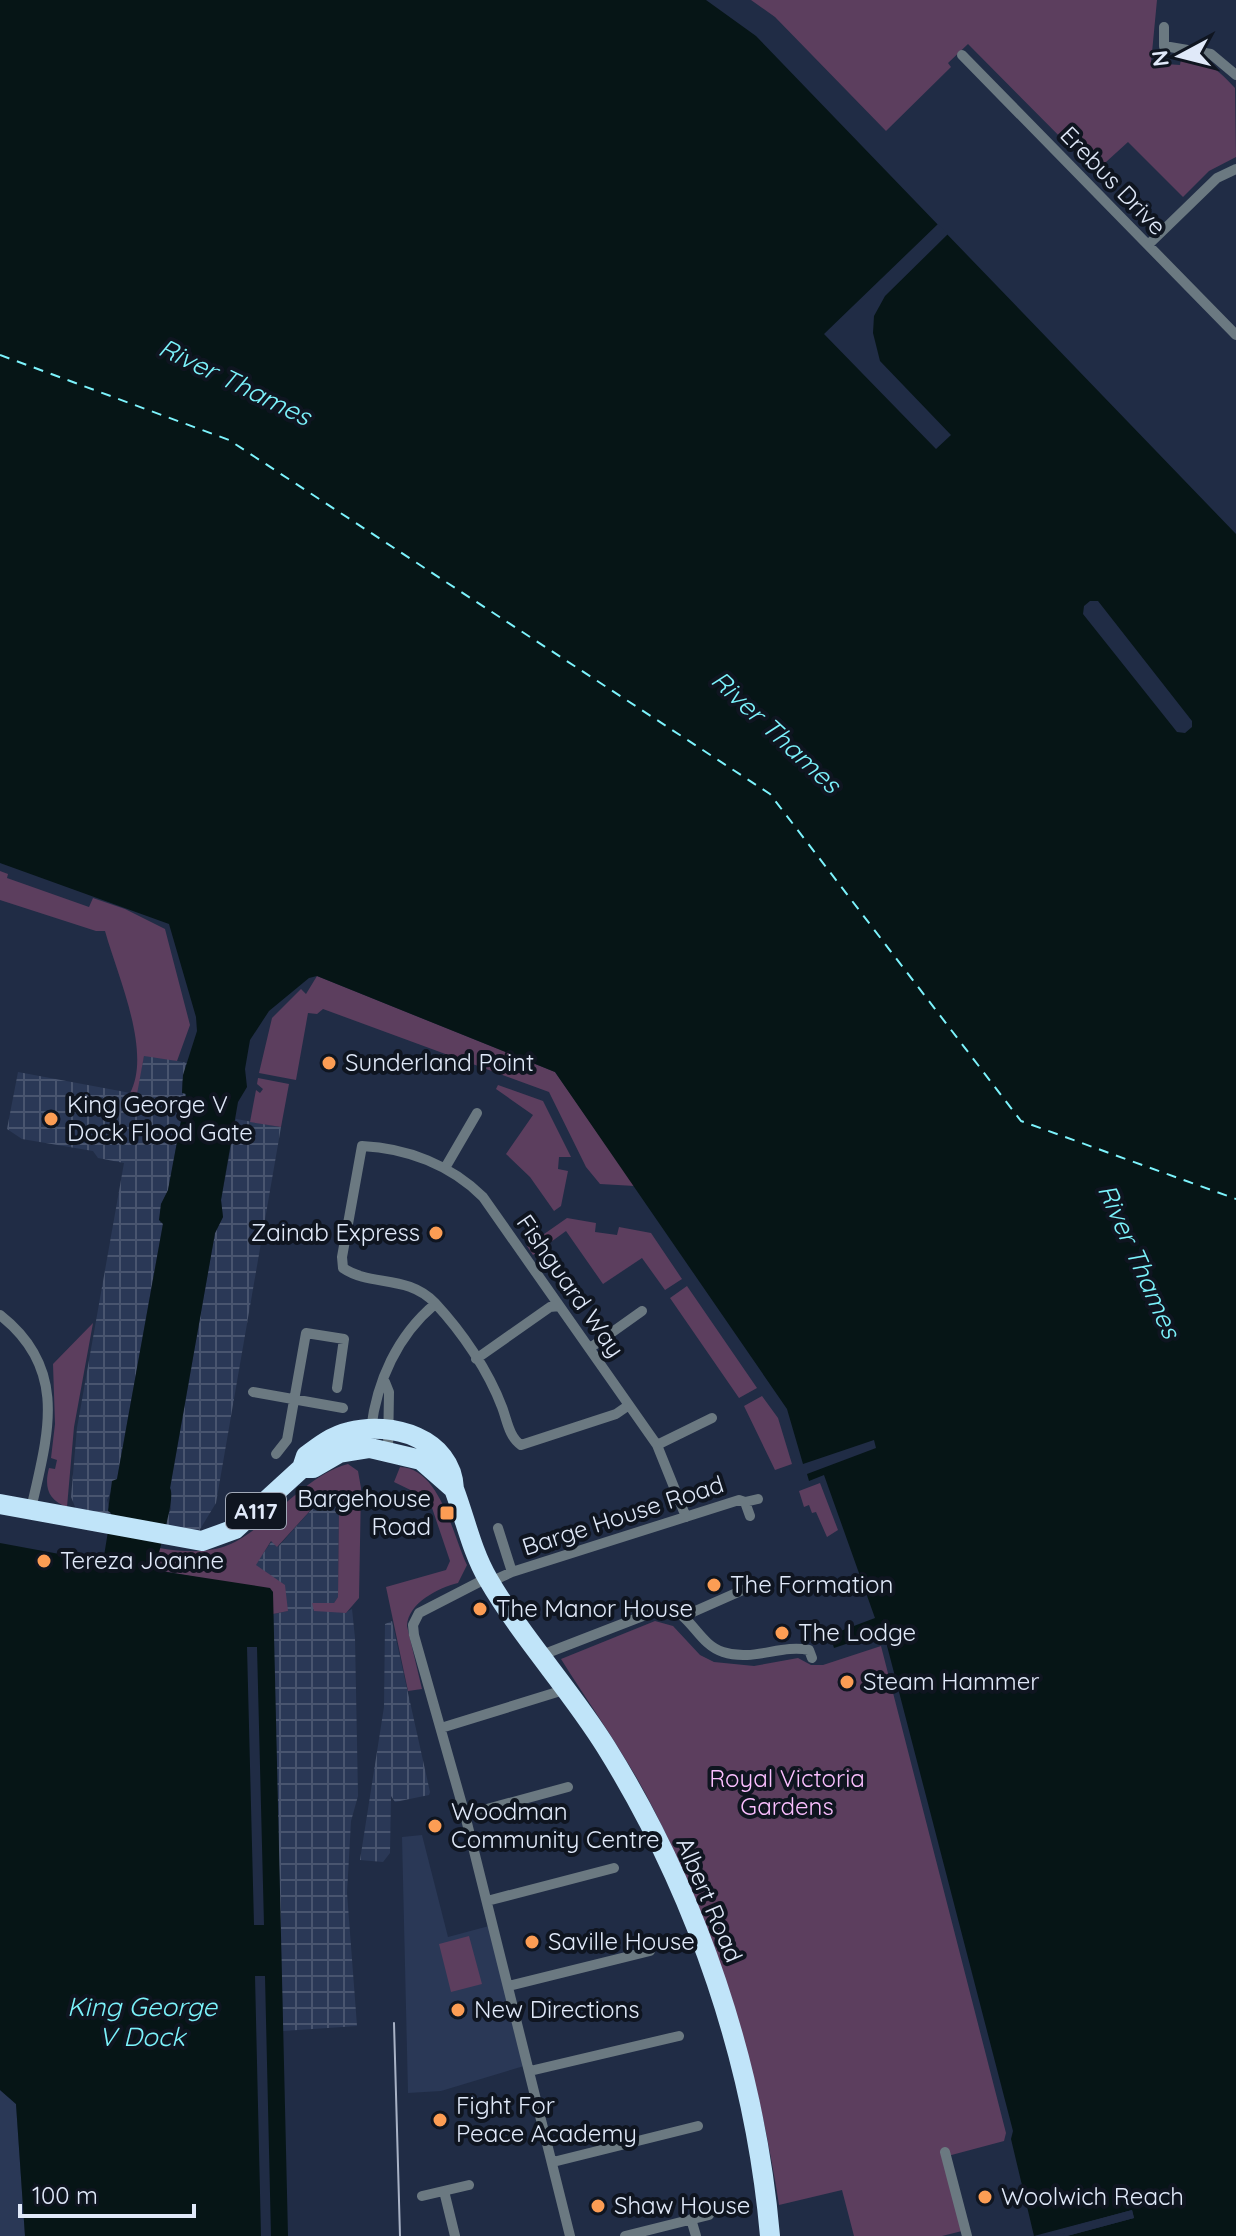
<svg xmlns="http://www.w3.org/2000/svg" width="1236" height="2236" font-family="Quicksand,sans-serif">
	<defs>
		<pattern id="industrial-grid" width="8" height="8" patternUnits="userSpaceOnUse" patternTransform="scale(2)"><rect width="8" height="8" fill="#2a3856"/><path d="M0 4h8M4 0v8" fill="none" stroke="#49556f"/></pattern>
	</defs>
	<rect width="100%" height="100%" fill="#202c45"/>
	<path fill="#2a3856" d="M422 1835 448 1937 489 1926 524 2066 441 2091 408 2093 402 1837Z
		M0 2090 16 2104 25 2236H0Z"/>
	<path fill="url(#industrial-grid)" d="M149 1055 187 1063 182 1083V1092L186 1093 168 1191 161 1204 160 1223H163L117 1479 107 1500 111 1515 76 1509 71 1497 77 1428 124 1163 98 1158 93 1151 22 1139 7 1129 18 1072 136 1094 144 1056Z
		M236 1119 281 1127 216 1503 199 1531 163 1525 171 1509 170 1489 215 1233 223 1217 221 1200Z
		M329 1490 339 1505 338 1597 334 1603H313L345 1613 352 1609 355 1638 358 1796 351 1821 347 1893 357 2026 283 2031 273 1614 288 1611 267 1575 255 1565 272 1541 278 1547Z
		M392 1621 430 1792 429 1795 395 1802 391 1796 390 1853 383 1862 360 1860 384 1707 385 1624Z"/>
	<path fill="#5c3e5e" d="M751 0H1157L1151 63 1180 65 1181 59C1208 60 1217 69 1235 88L1236 157 1209 171 1183 197 1128 142 1095 172 968 44 948 63 951 67 886 131 775 17Z
		M0 871 8 874 7 878 89 907 93 898 125 909 165 929 190 1025 177 1061 144 1056 137 1094 130 1093C152 1052 118 977 105 931H96L0 900Z
		M317 976 555 1072 635 1186 600 1184 586 1167 549 1092 323 1009 317 1014 308 1013 296 1080 259 1073 272 1018 301 989 306 994Z
		M258 1078 289 1084 281 1127 250 1122 256 1090 260 1093 263 1089 257 1084Z
		M498 1085 543 1101 571 1157H559L558 1169 568 1171 561 1206 554 1211 530 1177 506 1154 533 1115 496 1089Z
		M567 1218 596 1223 595 1232 617 1235 619 1227 651 1233 682 1279 665 1290 642 1258 603 1284 566 1231 533 1255 527 1246Z
		M687 1286 757 1388 739 1398 670 1298Z
		M93 1323 74 1427 67 1507C48 1500 44 1487 49 1468L55 1469 57 1460 51 1458 55 1424 53 1364Z
		M762 1396 778 1418 792 1464 775 1470 744 1406Z
		M348 1464 358 1471 361 1488 359 1598 346 1613 314 1611 312 1603H334L338 1597 339 1505 329 1490 277 1547 271 1541 256 1565 285 1585 288 1611 273 1614V1592L267 1590 157 1570 159 1548C237 1561 245 1534 304 1488 317 1478 332 1468 348 1464Z
		M400 1467C440 1468 453 1536 467 1565L458 1583C438 1588 408 1603 407 1626L422 1689 408 1691 386 1587 446 1570 450 1561 429 1499 394 1482Z
		M820 1483 838 1530 827 1537 816 1512 812 1513 809 1505 804 1507 799 1491Z
		M655 1621 673 1626 700 1655 714 1662 754 1666 798 1658 811 1665H823L881 1646 1006 2133 1004 2141 944 2157 962 2231 942 2236H854L842 2190 779 2205C757 2064 719 1936 653 1808 627 1756 592 1709 561 1659Z
		M469 1936 482 1984 451 1992 439 1944Z"/>
	<path fill="#061516" d="M0 0H706L756 36 1236 534V2236H1067L1134 2218 1132 2210 1034 2236 1011 2139 1013 2131 885 1638 873 1635 834 1648 830 1635 875 1618 824 1475 809 1481 807 1474 876 1448 874 1440 803 1464 787 1409 555 1072 317 976 309 978 269 1011 250 1040 245 1069 247 1087 238 1102 221 1200 223 1217 215 1233 170 1488C176 1498 159 1548 156 1566L160 1571 270 1588 273 1592 288 2236H25L16 2104 0 2090V1543L81 1558 104 1556 111 1513 108 1511 112 1481 117 1479 163 1224 159 1220 161 1204 168 1190 186 1094 182 1093 183 1075 197 1031 196 1017 169 924 0 863Z"/>
	<path fill="#202c45" d="M938 224 948 234 885 296 874 316 873 333 880 361 951 435 936 449 824 334Z
		M1090 601H1098L1192 721V727L1185 733 1177 732 1083 614 1084 606Z
		M247 1647H257L264 1925H254Z
		M255 1976H265L271 2236H261Z
		M1132 2210 1134 2218 1067 2236H1063L1065 2233 1037 2236Z"/>
	<g fill="none" stroke-linecap="round" stroke-linejoin="round">
		<path stroke="#7cf3fc" stroke-width="2" stroke-dasharray="10 8" stroke-linecap="butt" d="M0 355 229 440 770 794 1021 1121 1236 1199"/>
		<path stroke="#6b7981" stroke-width="10" d="M1164 27V46L1211 54 1236 75
			M962 55 1236 335
			M1148 245 1217 178 1236 169
			M445 1168 477 1113
			M343 1268 342 1257 362 1146C407 1148 451 1165 483 1197L657 1445 686 1517
			M343 1268C371 1287 407 1274 435 1303 462 1332 488 1370 502 1407 507 1420 509 1437 521 1445L616 1414 629 1405
			M0 1315C69 1369 48 1434 31 1509
			M590 1348 642 1311
			M476 1359 550 1307 559 1306
			M385 1382 389 1392 388 1451
			M253 1392 343 1408
			M371 1429C377 1381 397 1336 435 1304
			M657 1445 712 1418
			M276 1454 287 1440 306 1333 344 1339 337 1388
			M745 1502 758 1499
			M498 1528 512 1572
			M487 1578 419 1613 413 1625 414 1635 465 1815 570 2236
			M490 1582 512 1572 739 1500 745 1502 750 1516
			M684 1616 752 1586
			M542 1655 666 1607C692 1614 698 1644 723 1652 753 1662 781 1644 809 1650L812 1658
			M441 1728 567 1689
			M465 1815 568 1787
			M487 1901 614 1868
			M509 1986 650 1951
			M530 2071 679 2036
			M945 2152 967 2236
			M553 2162 698 2126
			M444 2191 455 2236
			M422 2196 469 2185
			M691 2219 696 2236
			M625 2236 709 2215"/>
		<path stroke="#c0e4f9" stroke-width="20" d="M302 1468H313L339 1453 370 1448 421 1460 454 1489
			M0 1504 202 1541 235 1529 302 1468 306 1456C319 1446 332 1436 349 1432 391 1421 452 1438 454 1489 465 1518 472 1552 488 1579 522 1638 570 1689 606 1747 697 1893 755 2065 770 2236"/>
		<path stroke="#a8b2c5" stroke-width="2" d="M394 2023 400 2236"/>
	</g>
	<g fill="#fc9d54" stroke="#0f1520" stroke-width="3">
		<circle cx="329" cy="1063" r="8"/>
		<circle cx="51" cy="1119" r="8"/>
		<circle cx="436" cy="1233" r="8"/>
		<rect x="439" y="1505" width="16" height="16" rx="4"/>
		<circle cx="44" cy="1561" r="8"/>
		<circle cx="714" cy="1585" r="8"/>
		<circle cx="480" cy="1609" r="8"/>
		<circle cx="782" cy="1633" r="8"/>
		<circle cx="847" cy="1682" r="8"/>
		<circle cx="435" cy="1826" r="8"/>
		<circle cx="532" cy="1942" r="8"/>
		<circle cx="458" cy="2010" r="8"/>
		<circle cx="440" cy="2120" r="8"/>
		<circle cx="985" cy="2197" r="8"/>
		<circle cx="598" cy="2206" r="8"/>
	</g>
	<g text-anchor="middle" stroke-width="8" stroke-linejoin="round" paint-order="stroke">
		<rect fill="#0f1520" stroke="#a1a9b8" stroke-width="2" x="226" y="1493" width="60" height="36" rx="6"/>
		<g font-size="22" font-weight="bold" fill="#e0e9f9">
			<text x="256" y="1519">A117</text>
		</g>
		<g font-size="24" fill="#e0e9f9" stroke="#0f1520">
			<text transform="translate(1113 181) rotate(46)" y="8">Erebus Drive</text>
			<text transform="translate(570 1286) rotate(55)" y="8">Fishguard Way</text>
			<text transform="translate(623 1516) rotate(-18)" y="8">Barge House Road</text>
			<text transform="translate(709 1900) rotate(67)" y="8">Albert Road</text>
		</g>
		<g font-size="24" fill="#e0e9f9" stroke="#0f1520" text-anchor="start">
			<text x="345" y="1071">Sunderland Point</text>
			<text x="67" y="1113">King George V<tspan x="67" dy="28">Dock Flood Gate</tspan></text>
			<text x="420" y="1241" text-anchor="end">Zainab Express</text>
			<text x="431" y="1507" text-anchor="end">Bargehouse<tspan x="431" dy="28">Road</tspan></text>
			<text x="60" y="1569">Tereza Joanne</text>
			<text x="730" y="1593">The Formation</text>
			<text x="496" y="1617">The Manor House</text>
			<text x="798" y="1641">The Lodge</text>
			<text x="863" y="1690">Steam Hammer</text>
			<text x="451" y="1820">Woodman<tspan x="451" dy="28">Community Centre</tspan></text>
			<text x="548" y="1950">Saville House</text>
			<text x="474" y="2018">New Directions</text>
			<text x="456" y="2114">Fight For<tspan x="456" dy="28">Peace Academy</tspan></text>
			<text x="1001" y="2205">Woolwich Reach</text>
			<text x="614" y="2214">Shaw House</text>
		</g>
		<g font-size="24" fill="#fbbfff" stroke="#0f1520">
			<text x="787" y="1787">Royal Victoria<tspan x="787" dy="28">Gardens</tspan></text>
		</g>
		<g font-size="26" font-style="italic" fill="#7cf3fc" stroke="#0f1520">
			<text transform="translate(235 382) rotate(26)" y="9">River Thames</text>
			<text transform="translate(776 732) rotate(43)" y="9">River Thames</text>
			<text transform="translate(1139 1261) rotate(66)" y="9">River Thames</text>
			<text x="142" y="2016">King George<tspan x="142" dy="30">V Dock</tspan></text>
		</g>
	</g>
	<g transform="translate(1180 56) rotate(263)" stroke="#0f1520" stroke-width="6" paint-order="stroke">
	<path d="M0-6L14 30L0 20L-14 30Z" fill="#e0e9f9"/>
	<text y="-12" font-size="22" font-weight="bold" text-anchor="middle" fill="#e0e9f9">N</text>
	</g>
	<path d="M20 2204v12h174v-12" fill="none" stroke="#e0e9f9" stroke-width="4"/>
	<text x="32" y="2204" font-size="24" fill="#e0e9f9" stroke="#0f1520" stroke-width="6" paint-order="stroke">100 m</text>
</svg>
